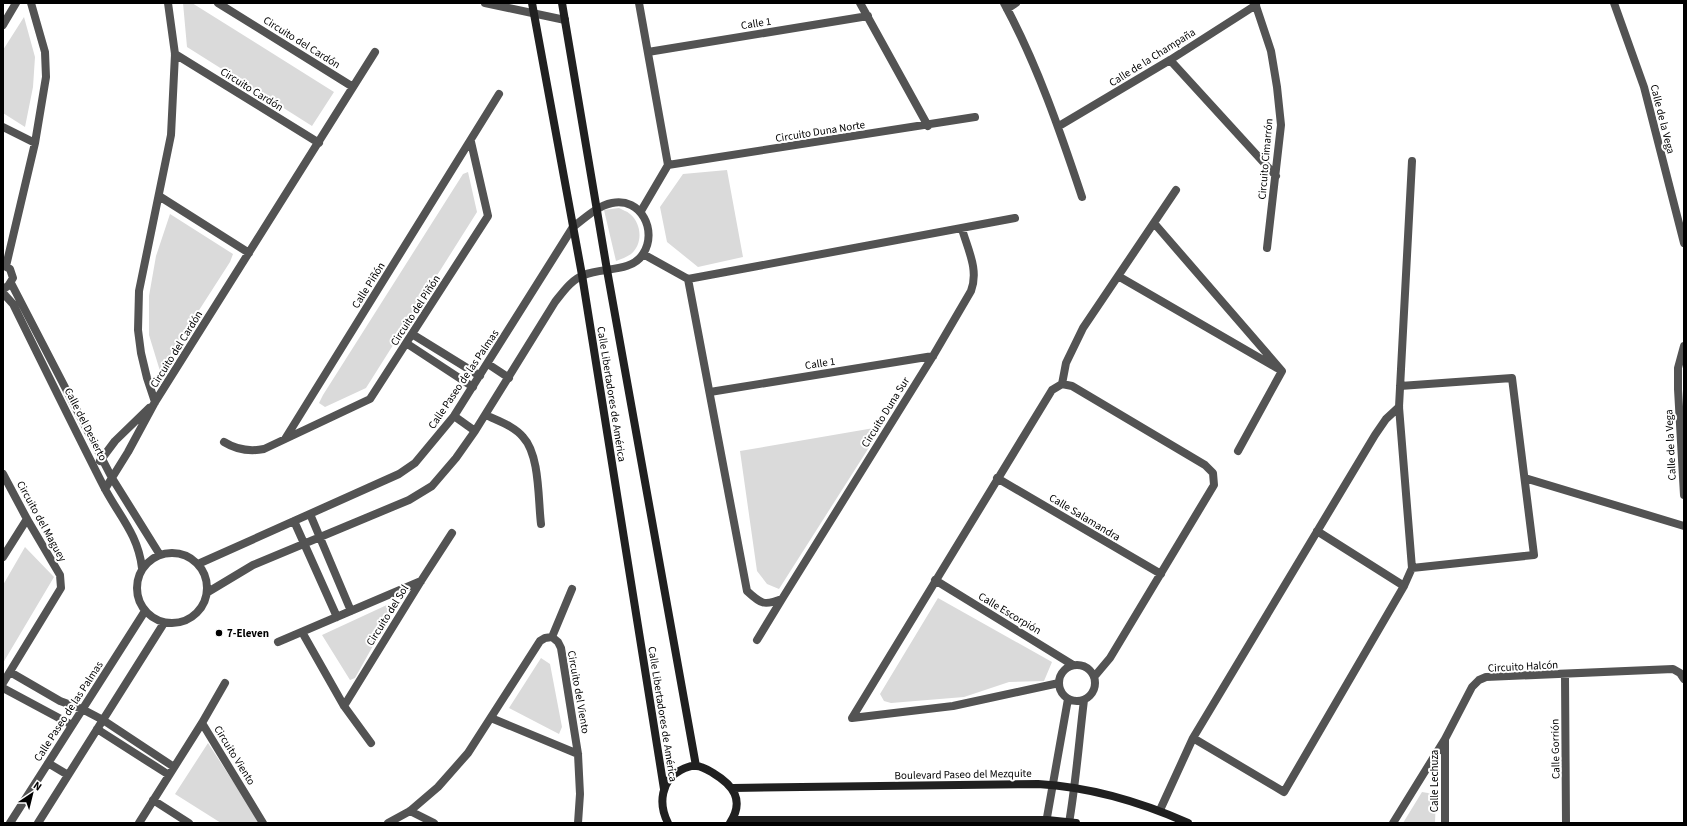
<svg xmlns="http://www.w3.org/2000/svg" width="1687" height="826" font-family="'Source Sans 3',sans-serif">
	<rect width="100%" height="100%" fill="#fff"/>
	<path fill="#dadada" d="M183 3H192L334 92 312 126 187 47Z
		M24 17 35 57 33 87 25 127 3 113V50Z
		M727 170 743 257 698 267 667 242 660 207 683 174Z
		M468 172 477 212 366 388 325 407 319 403 323 395 463 174Z
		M619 208C622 210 627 211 630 214 642 224 643 244 631 254 627 257 621 259 616 261L604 210Z
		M170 214 233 254 230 262 160 371 149 335V296L156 256Z
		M874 428 875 438 779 589 767 584 757 571 740 451Z
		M25 547 54 577 3 663V585Z
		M938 598 1052 662 1044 681 1009 682 964 697 891 703 884 701 880 694Z
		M389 604 393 610 355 678 350 680 322 635Z
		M541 658 550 664 562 727 559 734 509 708Z
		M208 743 260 823H221L175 794Z
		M1422 792 1428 793 1436 797 1435 823H1403Z"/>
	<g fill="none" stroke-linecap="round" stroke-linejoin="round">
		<path stroke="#535353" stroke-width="8" d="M485 3 565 20
			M639 3 668 165 641 211
			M860 3 928 126
			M1004 3C1037 64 1060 131 1082 197
			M1255 3 1271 51 1277 87 1281 125 1267 248
			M1614 3 1644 87 1684 243
			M1007 9 1016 3
			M3 25 16 3
			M648 52 868 16
			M175 54 319 143
			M1170 60 1276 176
			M353 87 375 52
			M1059 126 1170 60 1256 5
			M3 127 35 143
			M668 165 975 117
			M159 196 249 253
			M1154 223 1282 371 1238 451
			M643 254 688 279 1015 218
			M3 265 10 269 13 278 8 286 3 289
			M6 266 35 143 46 77 45 52 31 3
			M1118 276 1277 368
			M688 279 747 591C761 604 764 606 782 599L933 356 971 291C979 270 968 250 962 229
			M11 283 112 478 160 555
			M3 293 13 304C43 365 73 426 104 487 119 516 138 534 142 568
			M412 334 480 376
			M406 343 473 387
			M1684 346 1678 368V389L1684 495
			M488 364 509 378
			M1062 384 1066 363 1083 328 1176 190
			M1400 386 1512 378 1534 555 1412 568
			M710 392 933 356
			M155 402 147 378 141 353 138 330 139 291 171 135 175 54 168 3
			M486 415C498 421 514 426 523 437 540 455 538 500 541 524
			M454 416 475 431
			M285 439 499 94
			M224 442C237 450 249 452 264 449L370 399 488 216 471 142
			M100 461 115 441 149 408
			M3 474 27 519 60 575 61 588 3 683
			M997 478 1161 574
			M1525 478 1684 526
			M105 489 128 452 155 402 353 87 218 3
			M310 514 351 611
			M294 521 337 617
			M1317 531 1404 586
			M137 588a35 35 0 1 1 70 0a35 35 0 1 1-70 0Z
			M3 557 27 519
			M198 564 399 474 415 463 454 416 573 227C585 218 597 206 612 203 641 197 658 231 643 254 631 273 602 267 584 275 572 279 563 292 555 302L475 431 456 458 432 486 409 500 253 565 208 592
			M935 580 1073 665
			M302 632 344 706 371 743
			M552 637 572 589
			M757 640 782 599
			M278 642 421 581
			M1059 683a18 18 0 1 1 36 0a18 18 0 1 1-36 0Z
			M10 672 60 701 82 709 103 720 174 767
			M1565 675 1566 823
			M1059 683 953 706 852 718 1052 390 1062 384 1072 386 1205 465 1213 473 1214 485 1110 658 1094 677
			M3 688 72 725
			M344 706 421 581 452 533
			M491 718 578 754
			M202 723 263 823
			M97 729 169 775
			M1193 738 1284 792 1404 586 1412 568 1399 407 1412 161
			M1445 740V823
			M48 763 68 775
			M153 800 189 823
			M1160 810 1193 738 1375 435 1386 419 1399 407
			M410 811 434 823
			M10 823 145 611
			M38 823 164 623
			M139 823 202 723 225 683
			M388 823 410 811 438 787 468 753 540 641 545 638 552 637 558 642 561 648 578 754 580 794 578 823
			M1046 823 1068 699
			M1069 823C1076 782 1079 741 1084 700
			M1393 823 1445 739 1472 687 1479 680 1486 677 1673 669 1680 673 1684 679"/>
		<path stroke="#202020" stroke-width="8" d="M532 3 582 275 664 789
			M562 3 607 270 696 766
			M733 788 1038 784C1089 787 1141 802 1188 823
			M732 820H1047L1076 823
			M668 823C658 804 661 780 681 770 685 768 691 765 696 766 702 766 708 770 713 773 733 785 745 800 730 823"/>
	</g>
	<circle fill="#000" stroke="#fff" stroke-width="1.5" cx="219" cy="633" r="4"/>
	<g text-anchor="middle" stroke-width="4" stroke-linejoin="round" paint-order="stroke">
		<g font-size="11" fill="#000" stroke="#fff">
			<text transform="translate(756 23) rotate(-9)" y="4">Calle 1</text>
			<text transform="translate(302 42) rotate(32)" y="4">Circuito del Cardón</text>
			<text transform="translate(1152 57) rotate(-32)" y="4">Calle de la Champaña</text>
			<text transform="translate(252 89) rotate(32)" y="4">Circuito Cardón</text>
			<text transform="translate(1663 119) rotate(76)" y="4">Calle de la Vega</text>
			<text transform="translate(820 131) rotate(-9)" y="4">Circuito Duna Norte</text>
			<text transform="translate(1265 159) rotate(-85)" y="4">Circuito Cimarrón</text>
			<text transform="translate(368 285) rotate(-58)" y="4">Calle Piñón</text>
			<text transform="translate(415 310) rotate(-57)" y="4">Circuito del Piñón</text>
			<text transform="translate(176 349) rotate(-58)" y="4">Circuito del Cardón</text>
			<text transform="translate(820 363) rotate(-9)" y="4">Calle 1</text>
			<text transform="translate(463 379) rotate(-56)" y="4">Calle Paseo de las Palmas</text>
			<text transform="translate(612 394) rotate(81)" y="4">Calle Libertadores de América</text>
			<text transform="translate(885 412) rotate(-58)" y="4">Circuito Duna Sur</text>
			<text transform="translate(86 424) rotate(63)" y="4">Calle del Desierto</text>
			<text transform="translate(1670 445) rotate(-93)" y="4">Calle de la Vega</text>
			<text transform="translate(1085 517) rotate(31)" y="4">Calle Salamandra</text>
			<text transform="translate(42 521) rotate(61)" y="4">Circuito del Maguey</text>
			<text transform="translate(1010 613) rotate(31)" y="4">Calle Escorpión</text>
			<text transform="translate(387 615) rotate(-58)" y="4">Circuito del Sol</text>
			<text transform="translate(1523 666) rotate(-3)" y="4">Circuito Halcón</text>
			<text transform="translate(579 692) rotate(80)" y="4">Circuito del Viento</text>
			<text transform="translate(68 711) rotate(-57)" y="4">Calle Paseo de las Palmas</text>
			<text transform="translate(663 714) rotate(81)" y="4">Calle Libertadores de América</text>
			<text transform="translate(1555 749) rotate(-91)" y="4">Calle Gorrión</text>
			<text transform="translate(235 755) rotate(58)" y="4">Circuito Viento</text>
			<text transform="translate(963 774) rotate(-1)" y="4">Boulevard Paseo del Mezquite</text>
			<text transform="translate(1434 781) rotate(-90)" y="4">Calle Lechuza</text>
		</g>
		<g font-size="11" font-weight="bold" fill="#000" stroke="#fff" text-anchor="start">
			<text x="227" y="637">7-Eleven</text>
		</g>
	</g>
	<rect width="1687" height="826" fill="none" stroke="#000000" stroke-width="8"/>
	<g transform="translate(32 794) rotate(35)" stroke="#ffffff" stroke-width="3" paint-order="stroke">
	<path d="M0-3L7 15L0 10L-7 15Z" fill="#000000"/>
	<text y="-6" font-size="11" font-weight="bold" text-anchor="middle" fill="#000000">N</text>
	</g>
</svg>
